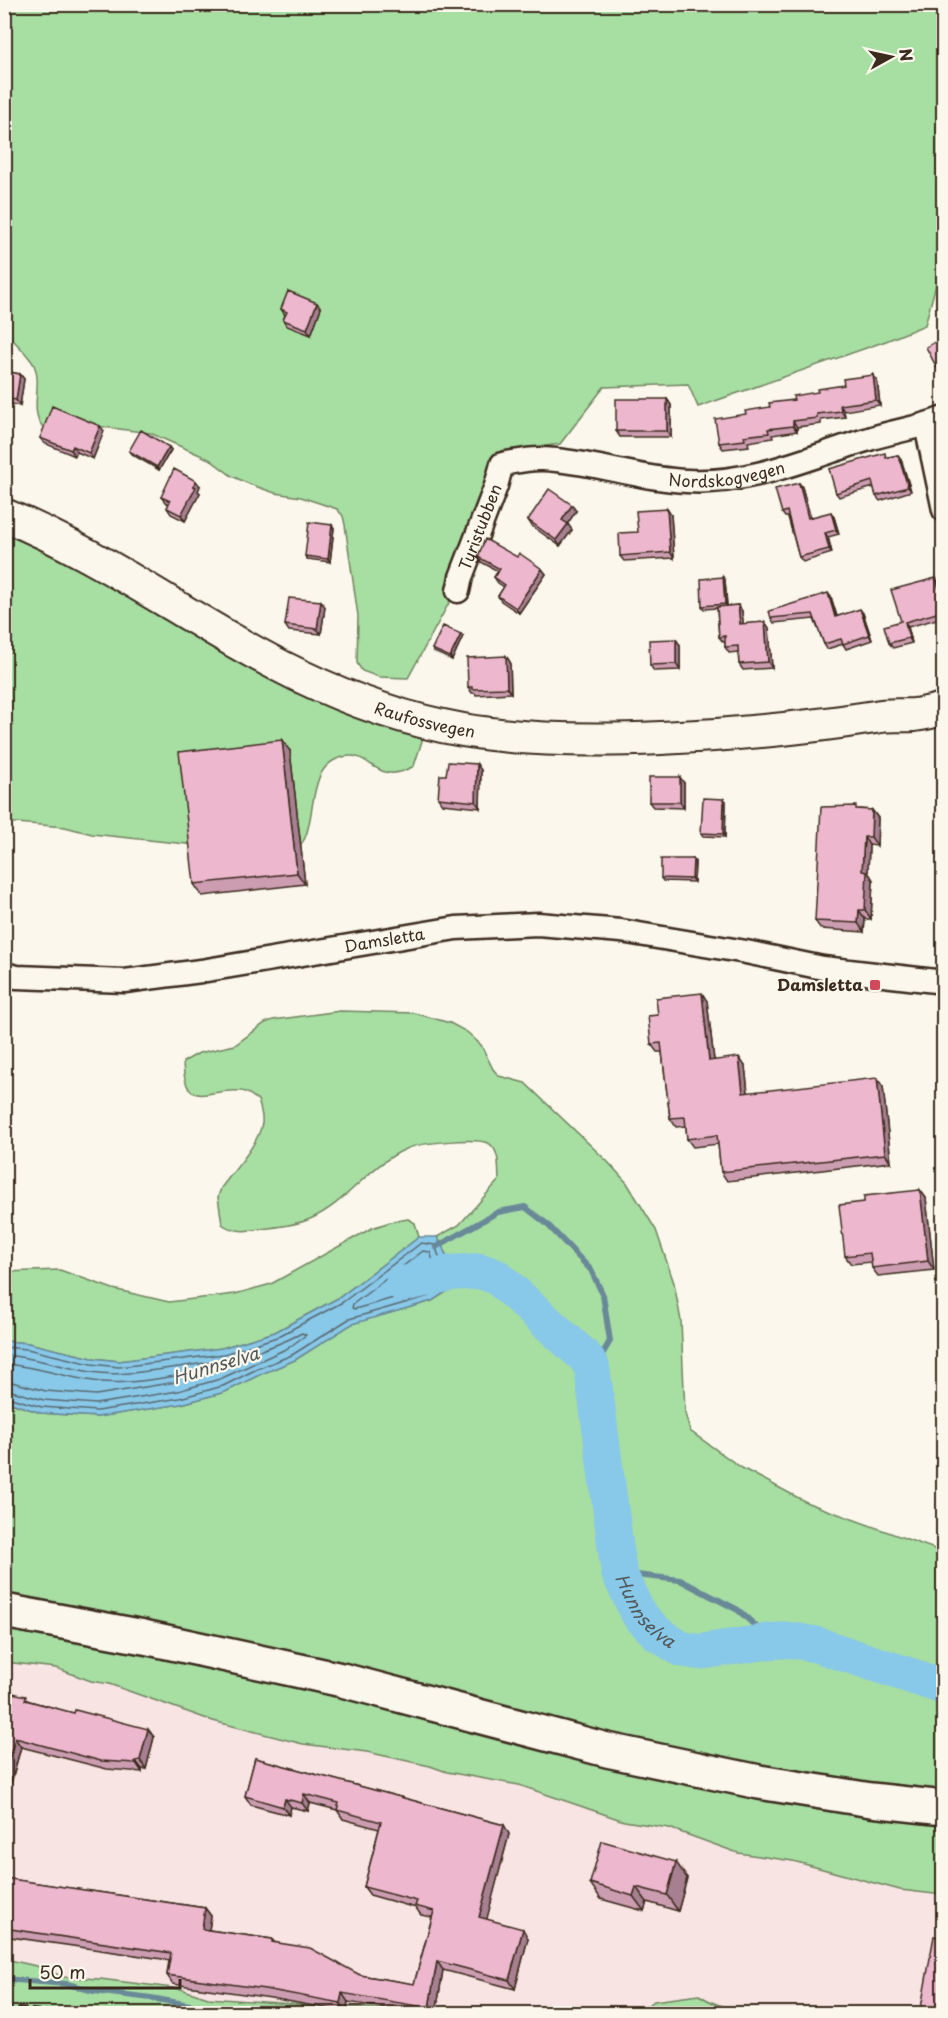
<svg xmlns="http://www.w3.org/2000/svg" width="948" height="2018" font-family="'Playpen Sans',sans-serif">
	<rect width="100%" height="100%" fill="#fbf7ec"/>
	<filter id="ink" filterUnits="userSpaceOnUse"><feTurbulence type="fractalNoise" baseFrequency=".0167" numOctaves="2"/><feDisplacementMap in="SourceGraphic" scale="12" xChannelSelector="R" yChannelSelector="G"/><feConvolveMatrix kernelMatrix="1 2 1 2 8 2 1 2 1" color-interpolation-filters="sRGB"/></filter>
	<g filter="url(#ink)">
		<path fill="#f7e4e3" d="M5 1662 56 1668 91 1681 109 1684 213 1721 303 1744 367 1752 430 1766 447 1772 519 1785 624 1821 669 1828 738 1853 793 1861 900 1890 943 1895V2013H780L759 2010H741L714 2005 699 1995 654 2001 639 2014H483L320 2006 208 1998 181 1989 100 1979 62 1977 45 1968 5 1959Z"/>
		<path fill="#a7dea2" stroke="#718460" stroke-width="1.5" d="M4 5H943V259L925 325 886 341 698 407 688 384 604 387 560 444 524 449 508 460 456 590 408 678 379 677 362 671 357 663 358 616 345 525 343 516 337 509 301 497 275 493 249 484 232 476 209 459 150 433 96 426H42C29 409 43 384 34 365 29 355 12 340 5 331Z
			M4 529 419 733 422 741 414 766C378 787 372 755 350 756 307 759 317 809 305 838 301 846 293 853 287 860L196 845 92 834 65 827 5 822Z
			M340 1011 414 1013 450 1023 467 1032 481 1045 493 1069 499 1076 525 1083 608 1162 627 1183 656 1230 674 1283 681 1321 685 1413 690 1431 742 1468 808 1503 943 1552V1895L900 1890 793 1861 738 1853 669 1828 624 1821 519 1785 447 1772 430 1766 367 1752 303 1744 213 1721 109 1684 91 1681 56 1668 5 1662 4 1401 41 1413 97 1417 181 1404 225 1392 259 1375 295 1360 351 1324 432 1301 451 1289C451 1271 447 1252 437 1237L459 1225 499 1180C498 1169 500 1153 491 1145 481 1136 418 1143 406 1149 369 1165 347 1203 310 1219 295 1225 278 1227 261 1229 247 1231 234 1233 222 1224L218 1197 221 1188C233 1171 259 1144 262 1123 263 1115 260 1107 258 1100 253 1097 247 1091 241 1091 208 1087 185 1114 183 1062L199 1053 235 1045 265 1023 273 1020Z
			M408 1219 415 1223 419 1237 340 1297 275 1332 222 1348 119 1361 92 1358 28 1343 5 1341 4 1272 60 1270 113 1289 169 1302 235 1294 271 1284 372 1228 390 1222Z
			M5 1959 45 1968 62 1977 100 1979 181 1989 208 1998 320 2006 483 2013 5 2014Z
			M699 1995C728 2014 748 2008 780 2013H639L654 2001Z"/>
		<path fill="#88c8e9" stroke="#698998" stroke-width="1.5" d="M419 1237H437C447 1252 451 1271 451 1288L432 1301 352 1324 295 1360 259 1375 225 1392 181 1404 97 1417 41 1413 5 1401V1341L28 1343 92 1358 119 1361 222 1348 275 1332 340 1297Z"/>
		<g fill="none" stroke-linecap="round" stroke-linejoin="round">
			<path stroke="#5a696f" stroke-width="1.5" d="M423 1251 430 1252 438 1275 436 1282 425 1289 355 1309 352 1308 353 1304Z
				M421 1264 425 1265 427 1277 422 1281 397 1286V1282Z
				M4 1347 27 1349 91 1364 119 1367 224 1354 277 1337 343 1302 421 1243 435 1245 445 1274 444 1285 429 1296 349 1319 292 1355 257 1369 223 1386 180 1398 97 1411 42 1407 4 1396
				M4 1355C34 1357 61 1367 91 1372 116 1376 139 1372 164 1369 214 1362 256 1357 302 1333L306 1335 288 1348 220 1379 178 1391 96 1404 44 1400 4 1389
				M4 1364C33 1366 59 1375 87 1380 117 1386 146 1380 176 1376L179 1379 176 1382 96 1395 46 1391 4 1380"/>
			<path stroke="#698998" stroke-width="6" d="M436 1247 498 1212 525 1207 547 1224 591 1270 603 1295 610 1341 596 1365 592 1367
				M619 1573 680 1580 738 1610 772 1641
				M4 1979 67 1984 94 1991 151 1998 239 2014"/>
			<path stroke="#88c8e9" stroke-width="36" id="s1" d="M403 1284 451 1273 480 1271 497 1277 584 1356 592 1367 619 1573 639 1615 658 1634 681 1649 699 1652 772 1641 791 1640 818 1645 944 1687"/>
			<g stroke="#3b2a1e" stroke-width="27">
				<g id="street">
					<path d="M926 425 944 510"/>
					<path id="s2" d="M458 591 461 577 496 486 502 464C515 462 529 458 543 459 591 461 638 479 687 481 751 485 809 457 869 439 894 431 919 428 944 418"/>
					<path id="s3" d="M4 974 17 977 125 981 201 971 456 928 538 924 621 931 746 952 823 968 944 982"/>
				</g>
			</g>
			<g stroke="#3b2a1e" stroke-width="36">
				<g id="secondary">
					<path id="s4" d="M4 515C108 557 197 626 298 675 350 700 405 720 463 730 528 741 595 741 661 738 733 735 804 728 875 717 888 714 901 716 914 715 924 714 934 711 944 709"/>
				</g>
			</g>
			<g stroke="#3b2a1e" stroke-width="38">
				<path id="highway" d="M4 1611 144 1637 342 1680 607 1750 759 1782 871 1800 944 1808"/>
			</g>
			<use href="#street" stroke="#fbf7ec" stroke-width="22"/>
			<use href="#secondary" stroke="#fbf7ec" stroke-width="32"/>
			<use href="#highway" stroke="#fbf7ec" stroke-width="33"/>
			<path stroke="#3b2a1e" stroke-width="4.5" stroke-dasharray="9 4.5" stroke-linecap="butt" d="M4 2007 66 2014"/>
		</g>
		<path fill="#cc9db1" stroke="#3b2a1e" stroke-width="1.5" d="M321 308 311 335 287 326 283 320 285 315 281 309Z
			M944 337V373L941 375 938 370Z
			M4 370 5 371 20 374 24 379 20 406 6 403V406H4Z
			M873 375 877 380 880 405 844 411 845 417 821 420V424L797 427V431L772 435 773 438 748 442 749 446 723 449 719 443 746 414 844 385Z
			M667 399 671 405V437H620L616 431Z
			M104 431 93 459 77 452 75 456 44 443 40 438Z
			M169 447 171 450 159 470 131 454 129 451Z
			M898 455 901 459 911 491 880 501 876 496 874 487 839 497 836 493 888 457Z
			M799 483 802 487 810 517H834L839 534 828 537 832 553 803 562 799 557 788 517H785L782 513Z
			M200 486 198 491 200 493 185 521 171 514 167 508 169 504 165 502 161 497Z
			M667 509 671 515 674 558 624 561 620 556 638 532Z
			M576 511 567 524 572 530 560 546 532 526 528 520Z
			M332 525 334 528 330 562 307 559 305 556Z
			M478 557H517L542 569 546 574 519 613 501 601 498 596 504 587 498 583 494 577 498 571 481 562Z
			M725 580 727 606 738 605 742 611 743 624 765 622 769 628 772 668 743 670 739 664 738 652 729 653 725 647V642H723L719 637 717 608 704 609 702 606Z
			M939 583 944 598V617L908 627 912 643 893 648 889 643 901 621Z
			M831 597 837 616 863 613 872 640 846 649 843 644 827 649 824 644 814 619 774 623 771 618Z
			M325 607 321 634 289 631 285 625Z
			M463 636 452 660 434 652 432 649Z
			M680 645V670L654 671 650 665Z
			M506 656 510 662 511 693 476 695 475 693H472L468 687Z
			M290 751 305 884 202 896 194 884Z
			M481 770 480 808 442 804 438 798 446 775Z
			M684 783V808L653 807 649 802Z
			M724 799 726 801 725 837 703 836 701 833Z
			M858 809 872 810 878 818 877 846 869 845 868 872 873 880 871 919H865L864 932 821 929 815 921Z
			M695 862 694 882 663 881 661 878Z
			M707 1001 714 1060 745 1066 748 1093 883 1087 891 1162 727 1181 721 1172 718 1144 693 1147 687 1139 686 1126 676 1127 670 1118 662 1052H657L651 1044 658 1015Z
			M920 1190 926 1198 934 1270 878 1276 872 1268 871 1262 851 1264 845 1256 864 1202Z
			M4 1691 30 1701 154 1737 146 1769H142V1772L107 1769 21 1747 4 1808Z
			M255 1758 504 1825 509 1834 486 1920 528 1938 515 1989 443 1970 436 2013H417L348 2002 346 2012 271 1998 173 1984 167 1975 169 1960 4 1936V1878L205 1908 211 1916 209 1930 272 1939 274 1942 360 1975 414 1984 432 1917 421 1915 416 1908 370 1895 364 1887 379 1829 343 1819 337 1810 310 1803 308 1811 291 1807 289 1815 251 1805 245 1796Z
			M687 1878 678 1911 647 1902 644 1911 601 1899 590 1883Z"/>
		<path fill="#a68090" stroke="#3b2a1e" stroke-width="1.5" d="M317 303 321 308 311 335 307 329Z
			M20 374 24 379 20 406 16 400Z
			M873 375 877 380 880 405 876 400Z
			M667 399 671 405V437L667 431Z
			M840 405 844 411 845 417 841 411Z
			M793 421 797 427V431L793 426Z
			M100 426 104 431 93 459 89 453Z
			M73 446 77 452 75 456 71 450Z
			M169 447 171 450 159 470 157 467Z
			M898 455 901 459 911 491 908 487Z
			M196 481 200 486 198 491 200 493 185 521 181 515Z
			M799 483 802 487 812 522 808 518Z
			M572 505 576 511 566 526 562 520Z
			M667 509 671 515 674 558 670 552Z
			M831 512 834 517 839 534 836 530Z
			M568 524 572 530 560 546 556 540Z
			M332 525 334 528 330 562 328 559Z
			M825 533 828 537 832 553 829 549Z
			M542 569 546 574 519 613 516 608Z
			M723 577 725 580 727 607 725 604Z
			M936 578 939 583 944 598V606Z
			M828 593 831 597 838 622 835 617Z
			M321 601 325 607 321 634 317 629Z
			M738 605 742 611 744 630 740 624Z
			M860 609 863 613 872 640 869 635Z
			M765 622 769 628 772 668 768 662Z
			M905 622 908 627 912 643 909 638Z
			M461 634 463 636 452 660 450 657Z
			M676 639 680 645V670L676 664Z
			M506 656 510 662 511 693 507 688Z
			M282 740 290 751 305 884 297 873Z
			M477 764 481 770 480 808 476 802Z
			M680 777 684 783V808L680 802Z
			M724 799 726 801 725 837 723 834Z
			M872 810 878 818 877 846 871 837Z
			M864 837 869 845 868 872 873 880 871 919 865 910 862 871Z
			M693 859 695 862 694 882 692 879Z
			M859 910 865 919 864 932 858 923Z
			M702 993 707 1001 715 1069 709 1061Z
			M739 1057 745 1066 749 1102 743 1093Z
			M877 1078 883 1087 891 1162 885 1154Z
			M920 1190 926 1198 934 1270 928 1261Z
			M148 1729 154 1737 146 1769 140 1760Z
			M15 1738 21 1747 4 1808V1777Z
			M136 1761 142 1769V1772L136 1763Z
			M304 1794 310 1803 308 1811 302 1803Z
			M285 1799 291 1807 289 1815 283 1807Z
			M504 1825 509 1834 485 1926 479 1917Z
			M676 1862 687 1878 678 1911 667 1895Z
			M636 1887 647 1902 644 1911 633 1896Z
			M205 1908 211 1916 208 1937 202 1929Z
			M523 1929 528 1938 515 1989 509 1980Z
			M437 1961 443 1970 436 2013H433L429 2008Z
			M342 1993 348 2002 346 2012 340 2003Z"/>
		<path fill="#edb7ce" stroke="#3b2a1e" stroke-width="1.5" d="M288 291 317 303 307 329 283 320 287 312 281 309Z
			M944 337V367L938 370 926 347Z
			M4 371 20 374 16 400 4 398Z
			M873 375 876 400 840 405 841 411 817 414V418L793 421V426L768 429 769 433 744 436 745 440 719 443 715 419 746 414 745 411 770 407 769 403 794 400 793 396 818 392 817 389 844 385 843 379Z
			M616 399H667V431H616Z
			M52 406 100 426 89 453 73 446 71 450 40 438Z
			M141 430 169 447 157 467 129 451Z
			M885 453 886 458 898 455 908 487 876 496 872 481 836 493 829 469Z
			M174 469 196 481 193 486 196 487 181 515 167 508 170 501 161 497Z
			M799 483 808 518 831 512 836 530 825 533 829 549 799 557 787 511 782 513 775 489Z
			M549 489 572 505 562 520 568 524 556 540 528 520Z
			M667 509 670 552 620 556 619 533 638 532 636 511Z
			M309 522 332 525 328 559 305 556Z
			M485 539 517 557 519 553 542 569 516 608 498 596 505 585 494 577 500 569 478 557Z
			M723 577 725 604 702 606 701 579Z
			M936 578 944 606V611L905 622 909 638 889 643 884 626 901 621 891 590Z
			M828 593 835 617 860 609 869 635 843 644 841 639 824 644 813 614 771 618 769 611Z
			M289 598 321 601 317 629 285 625Z
			M738 605 740 624 765 622 768 662 739 664 738 646 725 647V636L719 637 717 607Z
			M443 626 461 634 450 657 432 649Z
			M676 639V664L650 665 649 640Z
			M506 656 507 688 472 689V687H468L467 658Z
			M282 740 297 873 194 884 179 752Z
			M448 762 477 764 476 802 438 798 440 775H446Z
			M649 777H680V802H649Z
			M703 798 724 799 723 834 701 833Z
			M856 806V809L872 810 871 837H864L862 871 867 872 865 910H859L858 923 815 921 821 807Z
			M661 859H693L692 879 661 878Z
			M702 993 709 1061 739 1057 743 1093 877 1078 885 1154 721 1172 717 1135 687 1139 685 1117 670 1118 661 1043 651 1044 648 1016 658 1015 656 998Z
			M920 1190 928 1261 872 1268 870 1253 845 1256 839 1205 864 1202V1196Z
			M4 1691 26 1696 25 1700 74 1713 75 1710 148 1729 140 1760 136 1761V1763L101 1761 15 1738 4 1777Z
			M255 1758 504 1825 479 1917 523 1929 509 1980 437 1961 429 2008 342 1993 340 2003 265 1989 167 1975 171 1953 4 1928V1878L205 1908 202 1929 272 1939V1942L310 1948 360 1975 414 1984 434 1911 415 1906 417 1901 364 1887 381 1822 337 1810 339 1803 304 1794 302 1803 285 1799 283 1807 245 1796Z
			M602 1841 676 1862 667 1895 636 1887 633 1896 590 1883Z
			M934 1936 944 1938V2013H920Z"/>
	</g>
	<rect fill="#d1495b" stroke="#fbf7ec" stroke-width="2" x="869" y="979" width="12" height="12" rx="3"/>
	<g text-anchor="middle" stroke-width="4.5" stroke-linejoin="round" paint-order="stroke">
		<g font-size="16" fill="#3b2a1e" stroke="#fbf7ec">
			<text dy="6" stroke="none"><textPath href="#s2" startOffset="362">Nordskogvegen</textPath></text>
			<text dy="6" stroke="none"><textPath href="#s2" startOffset="68">Tyristubben</textPath></text>
			<text dy="6" stroke="none"><textPath href="#s4" startOffset="470">Raufossvegen</textPath></text>
			<text dy="6" stroke="none"><textPath href="#s3" startOffset="384">Damsletta</textPath></text>
		</g>
		<g font-size="16" font-weight="bold" fill="#3b2a1e" stroke="#fbf7ec" text-anchor="end">
			<text x="863" y="991">Damsletta</text>
		</g>
		<g font-size="18" font-style="italic" fill="#52595b" stroke="#fbf7ec">
			<text transform="translate(216 1366) rotate(-17)" y="6">Hunnselva</text>
			<text dy="6" stroke="none"><textPath href="#s1" startOffset="482">Hunnselva</textPath></text>
		</g>
	</g>
	<rect width="948" height="2018" fill="none" stroke="#fbf7ec" stroke-width="24"/>
	<rect x="12" y="12" width="924" height="1994" fill="none" stroke="#3b2a1e" stroke-width="2" filter="url(#ink)"/>
	<g transform="translate(891 57) rotate(82)" stroke="#fbf7ec" stroke-width="4.5" paint-order="stroke">
	<path d="M0-4.5L10 22L0 15L-10 22Z" fill="#3b2a1e"/>
	<text y="-9" font-size="16" font-weight="bold" text-anchor="middle" fill="#3b2a1e">N</text>
	</g>
	<path d="M30 1979v9h150v-9" fill="none" stroke="#3b2a1e" stroke-width="3"/>
	<text x="39" y="1979" font-size="18" fill="#3b2a1e" stroke="#fbf7ec" stroke-width="4.5" paint-order="stroke">50 m</text>
</svg>
